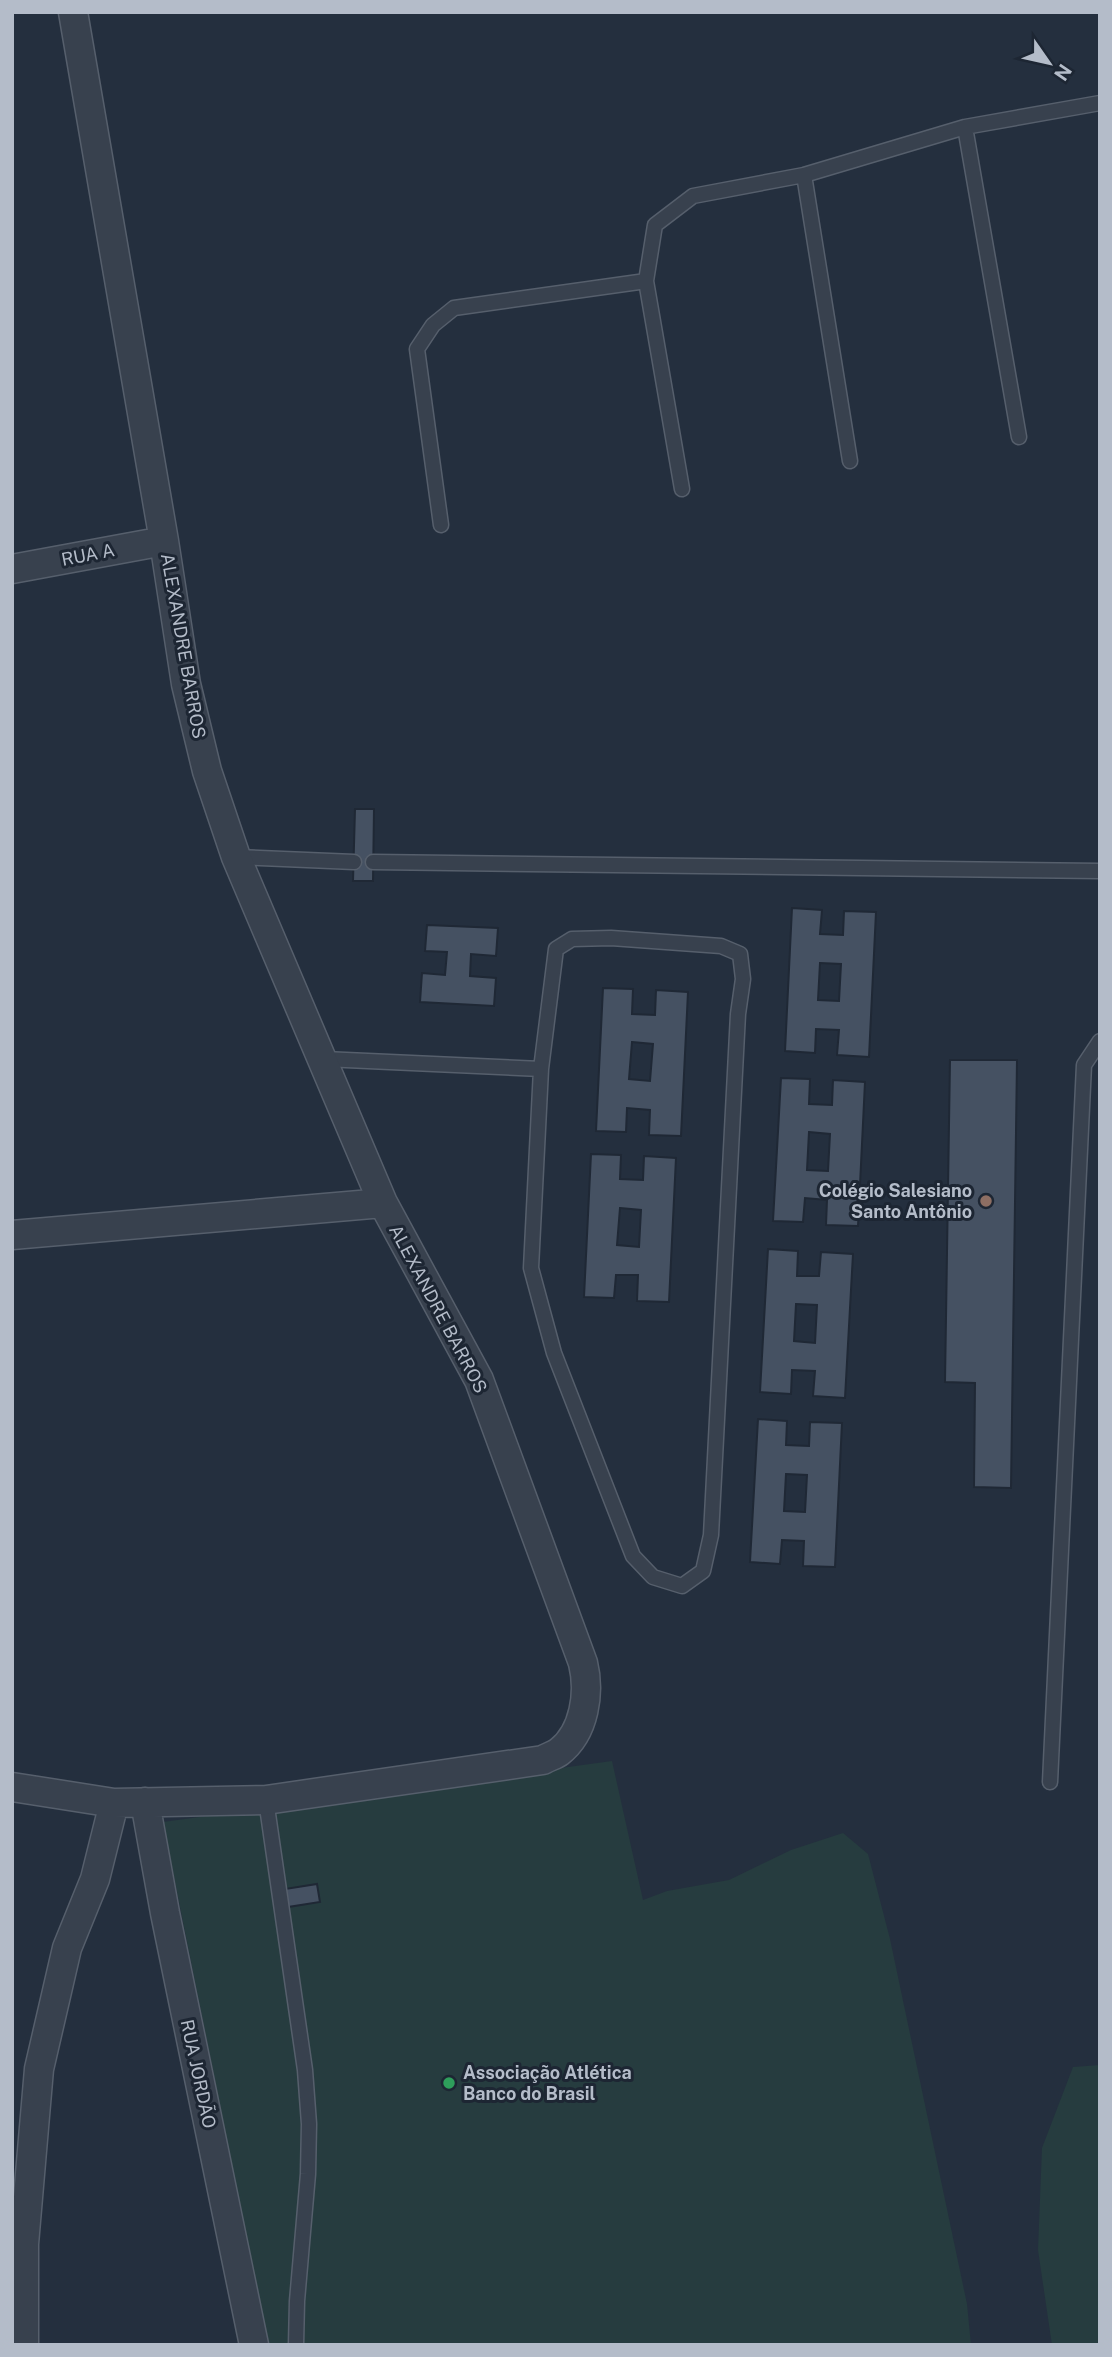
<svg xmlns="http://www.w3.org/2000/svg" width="1112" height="2357" font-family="'Public Sans',sans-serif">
	<rect width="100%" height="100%" fill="#242f3e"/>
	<path fill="#263c3f" d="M612 1761 643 1900 667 1891 729 1880 791 1850 843 1833 868 1854 890 1939 967 2304 971 2345H268L163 1822Z
		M1100 2065V2345H1052L1038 2250 1042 2148 1073 2067Z"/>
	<path fill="#455162" stroke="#1f2835" stroke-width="2" fill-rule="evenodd" d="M355 809H374L373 881H353Z
		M792 908 822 910 820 934 843 935 844 911 876 912 869 1057 837 1055 839 1030 816 1029 815 1053 785 1051ZM820 963 841 964 839 1001 818 1000Z
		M427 925 498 928 496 956 471 954 470 976 496 978 494 1006 420 1002 422 973 445 975 447 952 425 951Z
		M603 988 633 989 632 1014 655 1015 656 990 688 992 681 1136 649 1135 650 1110 627 1108 626 1132 596 1131ZM632 1042 653 1044 650 1081 629 1079Z
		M950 1060H1017L1011 1488 974 1487 975 1383 945 1382Z
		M781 1078 810 1079 809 1104 832 1105 833 1080 865 1082 858 1226 826 1225 827 1200 805 1198 803 1222 773 1221ZM809 1132 830 1134 828 1171 807 1170Z
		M591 1154 621 1155 620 1179 643 1180 644 1156 676 1158 669 1302 637 1301 638 1275H616L614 1298 584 1297ZM620 1208 641 1210 639 1247 617 1245Z
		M768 1249 798 1251 797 1276H819L821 1252 853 1254 845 1398 813 1396 815 1371 792 1370 791 1394 760 1392ZM796 1304 817 1305 815 1343 794 1341Z
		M758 1419 787 1421 786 1445 809 1446 810 1422 842 1423 835 1567 803 1566 804 1541 782 1540 780 1564 750 1562ZM786 1474 807 1475 805 1512 784 1511Z
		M317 1884 320 1902 288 1907 285 1889Z"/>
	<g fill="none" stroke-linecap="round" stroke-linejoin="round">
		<g stroke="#565f6c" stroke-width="17">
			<path id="service" d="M965 127 1019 437
				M804 175 850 461
				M682 489 646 281 655 225 693 196 804 175 965 127 1100 103
				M441 525 417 349 433 325 454 308 646 281
				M236 857 354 862
				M373 862 1100 871
				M324 1059 541 1069 531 1268 554 1353 633 1556 653 1577 682 1586 703 1571 711 1535 738 1014 743 979 740 954 721 946 611 938 572 939 556 949 541 1069
				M1050 1782 1084 1065 1100 1041
				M266 1800 305 2070 309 2124 308 2174 297 2301 296 2345"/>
		</g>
		<g stroke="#565f6c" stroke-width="31">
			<path id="minor" d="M12 569 164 541
				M12 1235 383 1203
				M12 1787 114 1803
				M145 1802 165 1913 254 2345
				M24 2345V2244L39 2069 67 1948 95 1879 114 1803 266 1800 543 1760C548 1757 555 1755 559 1752 585 1732 590 1692 583 1663L479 1380 383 1203 236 857 207 771 186 684 164 541 73 12"/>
		</g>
		<use href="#service" stroke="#38414e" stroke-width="14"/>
		<use href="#minor" stroke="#38414e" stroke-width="28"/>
	</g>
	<circle fill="#8d6e63" stroke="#1d2633" stroke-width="2.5" cx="986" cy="1201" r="7"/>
	<circle fill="#2e9e5b" stroke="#1d2633" stroke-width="2.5" cx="449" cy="2083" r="7"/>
	<g text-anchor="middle" stroke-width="6" stroke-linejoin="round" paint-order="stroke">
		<g font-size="18" fill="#b4bcc9" stroke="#1d2633">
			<text transform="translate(88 555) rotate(-11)" y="6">RUA A</text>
			<text transform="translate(183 646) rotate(80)" y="6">ALEXANDRE BARROS</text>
			<text transform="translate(438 1309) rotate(62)" y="6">ALEXANDRE BARROS</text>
			<text transform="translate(198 2074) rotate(78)" y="6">RUA JORDÃO</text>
		</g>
		<g font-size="18" font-weight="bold" fill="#b4bcc9" stroke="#1d2633" text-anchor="end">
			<text x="972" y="1197">Colégio Salesiano<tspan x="972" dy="21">Santo Antônio</tspan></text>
			<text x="463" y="2079" text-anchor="start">Associação Atlética<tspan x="463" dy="21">Banco do Brasil</tspan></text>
		</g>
	</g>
	<rect width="1112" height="2357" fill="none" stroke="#b4bcc9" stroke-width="28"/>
	<g transform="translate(1049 63) rotate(124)" stroke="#1d2633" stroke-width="5" paint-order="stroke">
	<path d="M0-5L12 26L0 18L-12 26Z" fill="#b4bcc9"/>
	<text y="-10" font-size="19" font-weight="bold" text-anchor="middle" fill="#b4bcc9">N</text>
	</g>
</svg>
